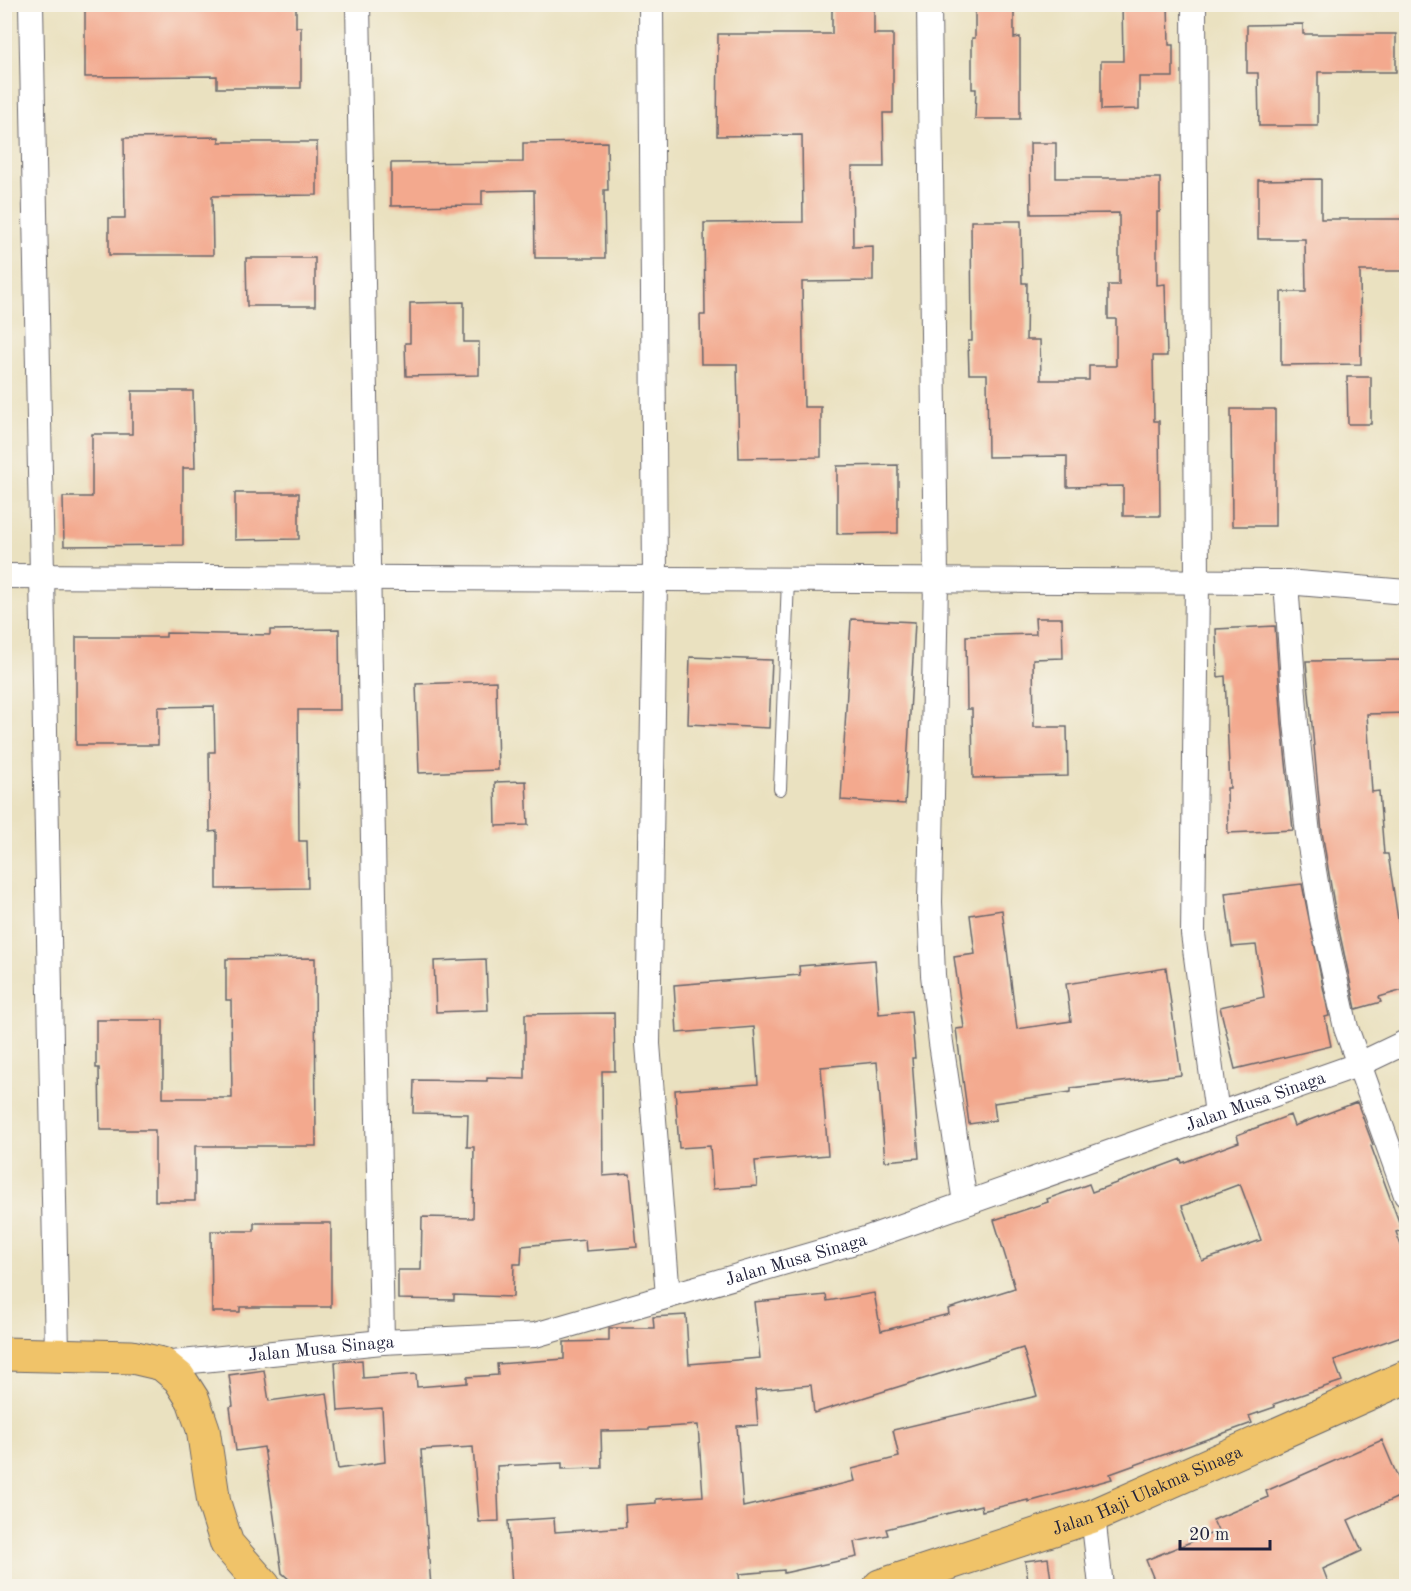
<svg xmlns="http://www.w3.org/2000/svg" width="1411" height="1591" font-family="'Old Standard TT',serif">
	<rect width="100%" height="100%" fill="#f7f3e8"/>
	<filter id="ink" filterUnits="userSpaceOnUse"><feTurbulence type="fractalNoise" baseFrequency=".0167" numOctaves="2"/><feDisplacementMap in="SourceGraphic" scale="12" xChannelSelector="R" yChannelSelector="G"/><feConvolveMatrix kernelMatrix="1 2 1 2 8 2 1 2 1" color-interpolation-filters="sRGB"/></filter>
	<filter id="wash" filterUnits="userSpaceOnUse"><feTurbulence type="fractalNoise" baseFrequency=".008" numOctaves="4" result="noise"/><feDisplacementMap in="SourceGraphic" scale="24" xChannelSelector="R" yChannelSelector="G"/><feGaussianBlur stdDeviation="1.35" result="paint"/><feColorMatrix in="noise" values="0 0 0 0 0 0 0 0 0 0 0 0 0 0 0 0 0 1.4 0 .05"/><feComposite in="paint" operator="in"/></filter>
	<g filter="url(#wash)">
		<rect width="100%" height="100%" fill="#eae1c0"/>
		<g id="blocks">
			<path fill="#f3a98e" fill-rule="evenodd" d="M85 4H296V27H301V88H217V76L85 77Z
				M832 4H874V34H893V113H883L884 167H852L853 247 873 246V281L802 282 804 407H821V457L739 458 737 364H701L700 315H705L704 223 803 222 802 135 717 136 718 34H832Z
				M975 4H1014V38L1020 37V119H975L976 89H972V38H975Z
				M1122 4H1168L1169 45H1173V77H1139V109L1101 110V61H1123Z
				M1303 24V34H1396V72H1318V126H1259L1258 73H1247V25Z
				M219 137V142H317V195L212 196 213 255H109V218H125L124 138Z
				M607 142 608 190H604L605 258H535L534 190 482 191V205L391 206V163L523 162V143Z
				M1030 143H1056V178H1160V212H1157V285L1165 284 1167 356H1153L1154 421H1159L1160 516H1123V486L1067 487V456L988 457 987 374H969L968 341H972L971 221H1021L1022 283H1027L1026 340H1040L1041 380H1089V366H1116V319H1108V285H1119V213L1031 214Z
				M1321 179V219H1407V271H1360L1361 364 1281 365V292H1306L1305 239H1258V180Z
				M246 258H315V306H247Z
				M464 302V342H479V375L406 376 405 343H410V303Z
				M1347 377H1371V424H1348Z
				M132 391H193L195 468H183V545L64 546 63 497H92V434H132Z
				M1231 409H1275V526H1232Z
				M898 465V533L837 534V466Z
				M235 493H299V539L235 540Z
				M1035 618H1062L1063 658 1033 659 1034 727H1067L1068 776 973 778 972 709H967L966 636 1036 634Z
				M851 619 915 622 905 804 841 800Z
				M1275 626 1282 724 1293 830 1228 833 1227 788H1230L1225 676 1218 677 1216 629Z
				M339 629 340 710H298L299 841H307L308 888 217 889V831L210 832 209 752H215L214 706 158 707V745H76V637H166V633L270 635V630Z
				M690 657 772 660 769 728 688 724Z
				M1407 660V713L1367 714 1372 792 1379 791 1384 854H1388L1401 939 1407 938V989L1379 997 1381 1002 1356 1009 1336 916 1322 832 1306 661Z
				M496 681 498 770 419 773 416 684Z
				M526 781 528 825 496 826 495 782Z
				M1302 884 1329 1016 1325 1017 1331 1046 1235 1069 1220 1007 1264 997 1256 945 1232 947 1225 893Z
				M1002 910 1017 1029 1071 1021 1066 984 1166 968 1181 1075 1071 1088V1092L994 1103 996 1120 969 1124 956 1029 964 1028 954 957 975 954 970 915Z
				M315 958 316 1146H195V1201H155V1130H100L99 1068H96V1020H163V1098H232L231 1000H226V959Z
				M486 959 488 1010 436 1012 434 961Z
				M875 960 879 1014 911 1011 915 1058H912L919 1158 885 1161 877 1062 821 1067 828 1155 755 1161 757 1186 713 1189 710 1146 679 1148 675 1090 758 1084 754 1027 677 1033 674 985 800 975 799 966Z
				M614 1013 615 1071H602L603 1176 630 1174 637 1247 586 1251 585 1240 522 1246 521 1264H514L513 1297 454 1295V1300L398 1299V1270H421L422 1217 473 1218 474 1147H467L468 1114 413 1113 414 1080 487 1081V1078L525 1079V1014Z
				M1357 1102 1373 1145 1371 1146 1402 1230 1396 1232 1407 1261V1334L1334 1360 1342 1381 1274 1404 1275 1407 1249 1416 1252 1423 1110 1474 1112 1479 1028 1502V1500L982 1511 981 1505 886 1529 888 1535 854 1542 857 1557 784 1573V1570L739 1574 740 1584 708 1587H512L508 1521 554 1518 555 1532 626 1527 625 1505 656 1503V1499L703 1496 698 1425 649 1428V1430L601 1431 602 1468 562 1469V1463L497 1466 499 1521 479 1522 473 1447 421 1450 431 1587H298L282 1573 264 1447 236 1451 230 1407 233 1406 229 1375 264 1370 269 1401 327 1393 338 1469 385 1462 382 1408 338 1411 335 1362 362 1360 363 1378 416 1374 417 1387 467 1383V1377L498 1375 497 1364 564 1359V1342L609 1341V1328H654L653 1317 686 1315 689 1364 760 1358 754 1302 826 1295 827 1301 874 1293 881 1331 949 1314 948 1309 1015 1288 994 1220 1048 1202 1047 1199 1089 1184 1092 1192 1181 1159 1182 1163 1239 1142 1237 1135 1290 1115 1294 1126ZM1240 1184 1261 1240 1202 1261 1182 1206ZM1023 1348 1037 1396 893 1430 899 1457 852 1469 855 1481 743 1507 737 1426 758 1425 755 1390 811 1385 814 1413Z
				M254 1223H331V1307H240V1312H212L211 1231H254Z
				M1382 1440 1405 1494 1348 1520 1362 1551 1323 1569 1330 1587H1157L1146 1560 1218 1531 1213 1520 1268 1497 1266 1491Z
				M1048 1558 1052 1587H1029L1025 1561Z"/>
		</g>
	</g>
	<g filter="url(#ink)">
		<use href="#blocks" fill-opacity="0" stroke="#68656a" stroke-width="1.5"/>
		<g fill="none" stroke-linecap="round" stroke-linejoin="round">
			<g stroke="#68656a" stroke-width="14">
				<path id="service" d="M780 789 788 579"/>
			</g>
			<g stroke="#68656a" stroke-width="26">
				<g id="minor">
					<path d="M31 4 57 1354"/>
					<path d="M358 4 382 1342"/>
					<path d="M651 4 655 579 648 1044 668 1296"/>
					<path d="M929 4 936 580 930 902 933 975 941 1043 965 1203"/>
					<path d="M1194 4 1197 582 1193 934 1217 1114"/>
					<path d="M4 576 1286 582 1406 592"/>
					<path d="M1286 582 1296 723 1308 834 1322 919 1346 1028 1406 1195"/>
					<path id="s1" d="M162 1364 382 1342 535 1335 865 1239 1360 1064 1406 1042"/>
					<path d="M1093 1516 1101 1586"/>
				</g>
			</g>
			<g stroke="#68656a" stroke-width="35">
				<g id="primary">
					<path d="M4 1354 132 1357 162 1364 179 1378 193 1400 203 1429 214 1503 227 1544 264 1586"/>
					<path id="s2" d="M880 1586 1093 1516 1406 1377"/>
				</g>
			</g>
			<use href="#service" stroke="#fff" stroke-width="12"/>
			<use href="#minor" stroke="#fff" stroke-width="24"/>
			<use href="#primary" stroke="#f0c369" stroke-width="33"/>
		</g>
	</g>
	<g text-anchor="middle" stroke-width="4.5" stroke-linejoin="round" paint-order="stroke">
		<g font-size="18" fill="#22223b" stroke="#f7f3e8">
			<text dy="6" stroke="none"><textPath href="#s1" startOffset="1132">Jalan Musa Sinaga</textPath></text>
			<text dy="6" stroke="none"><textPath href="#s1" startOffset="646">Jalan Musa Sinaga</textPath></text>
			<text dy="6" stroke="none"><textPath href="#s1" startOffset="160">Jalan Musa Sinaga</textPath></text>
			<text dy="6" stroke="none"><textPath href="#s2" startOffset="284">Jalan Haji Ulakma Sinaga</textPath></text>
		</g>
	</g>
	<rect width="1411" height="1591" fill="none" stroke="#f7f3e8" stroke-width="24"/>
	<path d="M1180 1540v9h90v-9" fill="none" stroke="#22223b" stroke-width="3"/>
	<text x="1189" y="1540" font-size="18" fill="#22223b" stroke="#f7f3e8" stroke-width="4.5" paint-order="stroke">20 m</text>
</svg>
